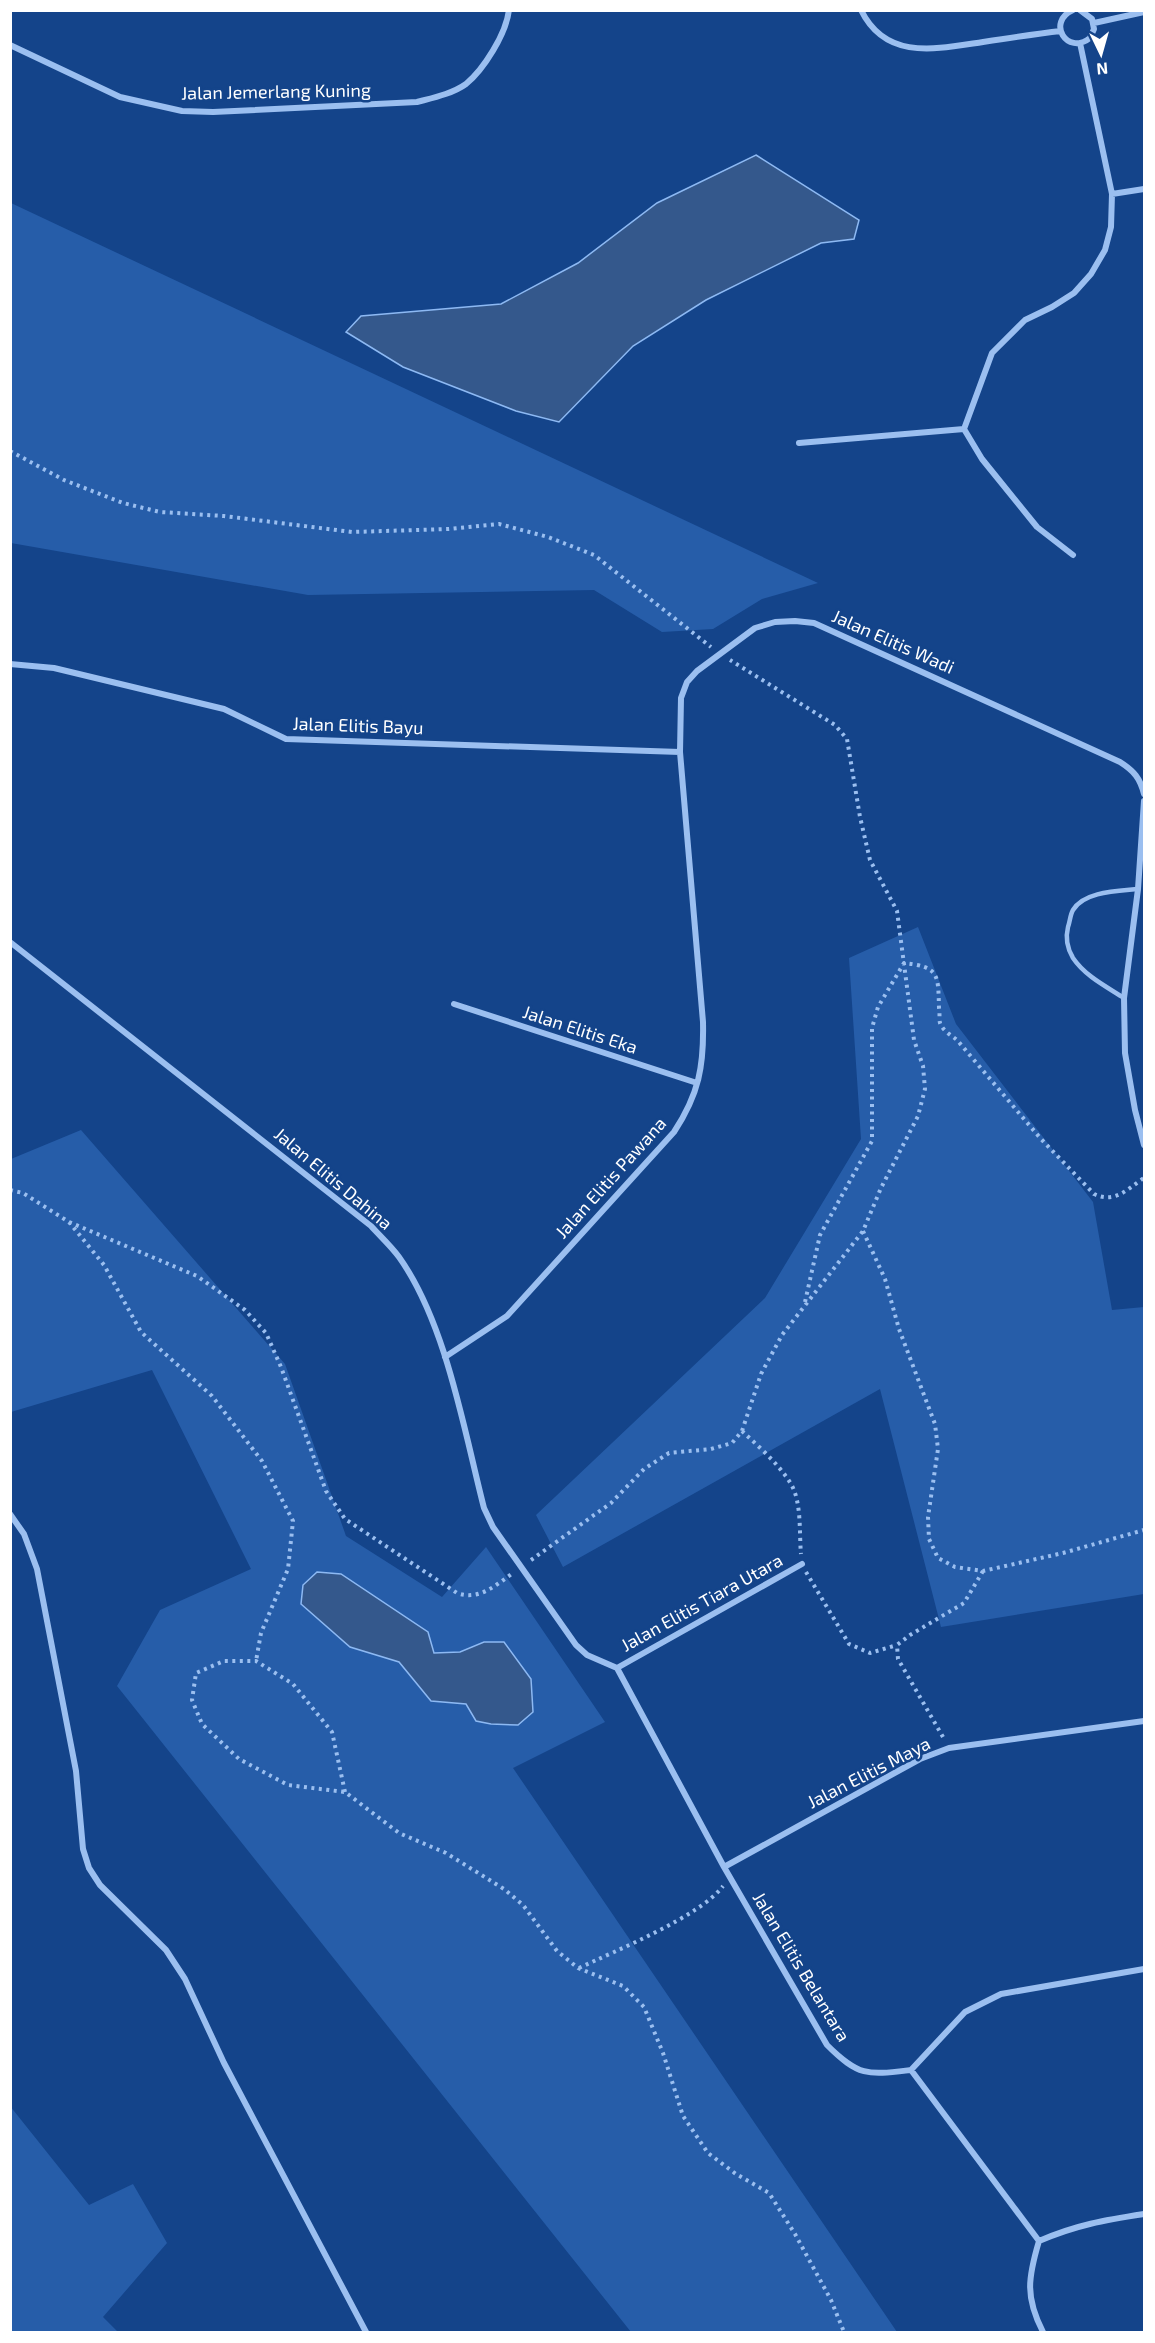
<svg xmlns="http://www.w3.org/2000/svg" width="1155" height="2343" font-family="'Exo 2',sans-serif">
	<rect width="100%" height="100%" fill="#14448a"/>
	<path fill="#265da9" d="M11 203 818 583 762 599 713 629 662 632 594 590 308 595 11 543Z
		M918 927 956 1024 1093 1202 1112 1310 1144 1307V1594L941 1627 880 1389 563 1567 536 1515 765 1298 861 1139 849 958Z
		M81 1130 285 1364 346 1536 442 1597 486 1547 605 1722 513 1768 897 2332H631L117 1686 160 1610 251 1569 152 1370 11 1412V1159Z
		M10 2106 89 2205 133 2184 167 2243 103 2317 118 2332H11Z"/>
	<path fill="#34588c" stroke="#8db9f3" stroke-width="1.5" d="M756 155 859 220 854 239 821 243 706 300 633 346 559 422 516 411 403 367 346 332 361 316 501 304 578 263 657 203Z
		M317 1572 341 1574 428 1632 434 1653 460 1652 484 1642H504L531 1679 533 1712 518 1725 491 1724 476 1721 466 1704 431 1701 399 1662 350 1647 301 1604 303 1585Z"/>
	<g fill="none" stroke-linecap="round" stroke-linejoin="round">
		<path stroke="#9bbff0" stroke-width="4" stroke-dasharray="3 4.5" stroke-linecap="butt" d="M10 451 64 480 123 503 160 512 224 516 352 532 449 529 499 524 548 537 594 555 711 647
			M10 1190 23 1193 69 1222 104 1265 141 1332 212 1396 262 1461 293 1521 288 1569 261 1633 256 1661
			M69 1222 197 1276 245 1310 266 1333 281 1367 326 1491 345 1519 457 1593C479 1601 496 1585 513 1573
			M863 1231 885 1279 899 1329 935 1424 938 1449 928 1517 929 1539 938 1558 955 1567 983 1571 1063 1553 1144 1530
			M805 1302 820 1235 872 1141V1028L878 1007 904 963C940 967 938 975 939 1008 940 1013 939 1019 940 1023 943 1031 951 1035 957 1040L1041 1139 1094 1194C1115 1204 1127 1189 1144 1178
			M742 1431C759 1447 779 1464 791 1484 802 1503 799 1533 801 1554
			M531 1560 611 1503 644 1469 669 1453 711 1449 732 1443 742 1431 761 1374 782 1335 863 1231 881 1188 918 1116 925 1089 923 1066 914 1040 897 911 870 860 860 817 847 739 835 725 730 660
			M806 1572 849 1644 870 1653 897 1645
			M943 1737 898 1659 897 1645 910 1635 964 1603 983 1571
			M345 1792 332 1732 293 1684 256 1661H224L196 1673 192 1700 202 1724 239 1759 288 1785 345 1792 399 1833 446 1853 504 1889 523 1905 557 1951 578 1968 623 1986 644 2007 663 2053 683 2116 708 2153 736 2174 769 2193 795 2234 831 2300 844 2332
			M579 1968C615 1951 701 1916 723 1886"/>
		<path stroke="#9bbff0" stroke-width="4.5" d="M1124 998C1107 987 1085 976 1073 958 1067 948 1065 939 1068 927 1070 922 1070 915 1073 910 1084 891 1119 891 1138 889"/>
		<path stroke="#9bbff0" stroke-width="6" d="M861 10C886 61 936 49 983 42 1009 38 1035 34 1061 31
			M1073 10C1046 22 1067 56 1090 38L1094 29 1092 19 1080 10
			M1094 23 1144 12
			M10 45 120 97 182 111 213 112 417 102C432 98 452 94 466 84 484 69 506 34 509 10
			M1112 194 1144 189
			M964 429 992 353 1025 320 1052 307 1074 293 1091 274 1105 250 1111 227 1112 194 1080 43
			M964 429 982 459 1037 527 1073 555
			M799 443 964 429
			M10 664 54 668 224 709 286 739 680 752
			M1144 801 1138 889 1124 998 1125 1053 1135 1110 1144 1145
			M10 942 371 1226C380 1236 391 1246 399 1257 446 1323 464 1430 484 1508L493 1527 576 1645 587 1655 617 1668
			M454 1004 697 1083
			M445 1357 507 1316 674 1132C699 1094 704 1066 703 1022L680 752 681 698 687 682 697 671 755 628 775 622 795 621 814 623 1120 762C1134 771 1140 778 1144 794
			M10 1514 24 1534 37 1569 76 1771 83 1849 89 1868 100 1885 166 1950 185 1979 224 2063 366 2332
			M617 1668 724 1867 827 2045C859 2077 868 2075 911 2070L1039 2241
			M617 1668 802 1564
			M724 1867 920 1759 949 1748 1144 1721
			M911 2070 965 2012 1001 1994 1144 1969
			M1039 2241C1076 2225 1105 2220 1144 2214
			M1039 2241C1028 2278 1025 2297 1043 2332"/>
	</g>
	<g text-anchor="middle" stroke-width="5" stroke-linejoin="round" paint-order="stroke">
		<g font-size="18" fill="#fff" stroke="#14448a">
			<text transform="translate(276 92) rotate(-1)" y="6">Jalan Jemerlang Kuning</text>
			<text transform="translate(893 642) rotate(24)" y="6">Jalan Elitis Wadi</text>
			<text transform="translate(358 726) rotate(2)" y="6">Jalan Elitis Bayu</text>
			<text transform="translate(580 1030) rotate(18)" y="6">Jalan Elitis Eka</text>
			<text transform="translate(611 1178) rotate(-48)" y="6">Jalan Elitis Pawana</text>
			<text transform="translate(333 1179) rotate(40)" y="6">Jalan Elitis Dahina</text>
			<text transform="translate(702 1603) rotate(-29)" y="6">Jalan Elitis Tiara Utara</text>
			<text transform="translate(869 1773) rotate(-27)" y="6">Jalan Elitis Maya</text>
			<text transform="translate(801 1967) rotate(59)" y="6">Jalan Elitis Belantara</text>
		</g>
	</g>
	<rect width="1155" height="2343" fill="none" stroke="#ffffff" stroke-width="24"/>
	<g transform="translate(1101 54) rotate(175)" stroke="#14448a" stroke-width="4.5" paint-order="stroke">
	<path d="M0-4.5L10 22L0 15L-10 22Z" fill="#ffffff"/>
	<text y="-9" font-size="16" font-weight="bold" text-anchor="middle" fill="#ffffff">N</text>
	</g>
</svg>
